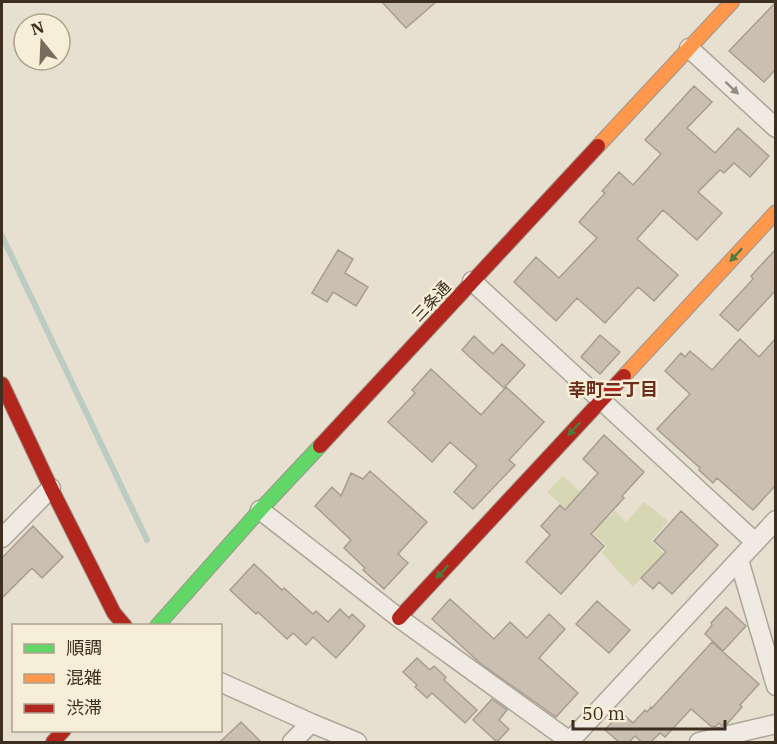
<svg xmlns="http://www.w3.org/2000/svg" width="777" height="744" font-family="'IBM Plex Serif','Noto Sans JP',serif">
	<rect width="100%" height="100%" fill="#e7e0d1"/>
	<path fill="#d6d7b3" d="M563 476 608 518 615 511 626 522 644 502 668 521 651 541 664 553 633 587 602 553 607 546 547 492Z"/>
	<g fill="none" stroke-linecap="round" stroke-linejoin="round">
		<path stroke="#bcccc2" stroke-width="6" d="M2 236 147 540"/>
	</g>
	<path fill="#cbbfb2" stroke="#a89c90" stroke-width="1.5" d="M382 2H436L406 28Z
		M776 2V69L764 82 729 51Z
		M694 86 712 102 687 128 715 153 738 128 769 156 750 177 734 163 724 173 720 170 698 192 722 213 697 240 663 210 637 239 678 275 654 301 638 287 605 323 577 298 556 321 514 282 536 257 559 278 597 238 579 222 605 193 602 191 619 172 633 185 661 154 645 140Z
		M776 249V290L738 331 720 315 753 279 751 276Z
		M338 250 353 259 345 273 368 287 356 306 333 292 327 302 312 293Z
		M600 335 620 352 600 374 581 357Z
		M474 336 493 354 502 344 525 365 504 388 462 350Z
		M776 338V485L753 510 717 478 713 483 699 470 700 468 657 429 690 394 665 371 681 353 685 357 690 351 712 370 740 339 759 357Z
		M431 369 481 415 506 387 544 422 509 460 515 465 473 509 454 492 477 466 450 442 432 462 388 422 415 393 412 390Z
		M604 435 644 472 622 496 624 498 591 534 604 546 561 594 526 562 550 535 541 526 560 505 565 510 598 473 583 459Z
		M370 471 427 522 398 554 408 563 384 589 363 570 365 568 344 548 351 540 315 506 332 487 341 496 351 473 363 479Z
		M681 511 718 545 672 594 659 582 653 589 641 578 666 552 654 541Z
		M33 526 63 557 42 578 32 568 2 598V558Z
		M254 564 282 590 284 588 313 614 316 611 328 622 340 609 349 618 352 614 365 626 336 658 313 637 306 645 293 633 287 639 258 612 256 614 230 590Z
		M450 599 494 639 510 622 527 638 549 614 565 629 539 658 578 693 556 717 480 663 432 619Z
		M597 601 630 630 609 653 576 624Z
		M726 607 746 626 723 651 705 634 712 625 711 623Z
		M712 642 759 684 740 705 742 707 727 724 721 725 719 723 716 726 712 727 691 709 665 737 660 733 651 742H642L635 736 629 742H619L605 730 621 712 633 723 645 710 647 712 651 707 652 708Z
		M417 658 430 670 434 666 446 677 444 680 477 710 465 723 432 693 427 698 415 687 417 685 403 672Z
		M492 699 507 710 499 720 509 729 497 742 473 720Z
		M241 722 261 742H220Z"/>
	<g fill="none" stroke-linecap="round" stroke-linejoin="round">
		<g stroke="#ada599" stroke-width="21">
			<path id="street" d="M689 48 776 128
				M472 281 755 542
				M260 510 399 618 571 742
				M2 538 51 488
				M739 560 776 686
				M220 682 311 723 357 742
				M292 742 311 723
				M569 742 776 520
				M699 742 776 724"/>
		</g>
		<g stroke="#9c958a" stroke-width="16">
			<path id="fast" d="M157 626 260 510 320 446"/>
		</g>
		<g stroke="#9c958a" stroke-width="16">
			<path id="slow" d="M598 146 732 2
				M624 376 776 212"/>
		</g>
		<g stroke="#9c958a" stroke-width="16">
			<path id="jam" d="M2 384 51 488 114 613 125 626
				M320 446 598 146
				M399 618 624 376
				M53 742 64 730"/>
		</g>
		<use href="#street" stroke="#efebe3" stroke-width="18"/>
		<use href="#fast" stroke="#63d668" stroke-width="14"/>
		<use href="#slow" stroke="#ff974d" stroke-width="14"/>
		<use href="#jam" stroke="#b3261e" stroke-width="14"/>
	</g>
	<defs><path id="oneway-solid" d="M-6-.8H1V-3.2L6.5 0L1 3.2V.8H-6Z" transform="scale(1.5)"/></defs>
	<use fill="#968c82" href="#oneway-solid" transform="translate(732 88) rotate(43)"/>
	<g fill="#4e7a40">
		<use href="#oneway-solid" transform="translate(736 255) rotate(133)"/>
		<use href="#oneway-solid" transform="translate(574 429) rotate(133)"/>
		<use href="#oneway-solid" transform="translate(442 572) rotate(133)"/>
	</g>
	<g text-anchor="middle" stroke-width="5" stroke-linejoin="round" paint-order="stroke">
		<g font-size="16" fill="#3d2e20" stroke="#f7eed8">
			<text transform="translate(431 301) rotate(-47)" y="6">三条通</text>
		</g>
		<g font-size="18" font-weight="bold" fill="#6b2e1e" stroke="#f7eed8">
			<text x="613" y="396">幸町二丁目</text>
		</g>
	</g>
	<rect width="777" height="744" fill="none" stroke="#3d2e20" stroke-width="6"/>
	<rect x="12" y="624" width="210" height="108" fill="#f7eed8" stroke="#ada18e" stroke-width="1.5"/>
	<rect x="24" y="644" width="30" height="9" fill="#63d668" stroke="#ada18e" stroke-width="1.5"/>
	<text x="66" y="654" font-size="18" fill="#3d2e20">順調</text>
	<rect x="24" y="674" width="30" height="9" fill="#ff974d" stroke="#ada18e" stroke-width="1.5"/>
	<text x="66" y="684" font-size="18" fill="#3d2e20">混雑</text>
	<rect x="24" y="704" width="30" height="9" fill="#b3261e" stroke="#ada18e" stroke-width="1.5"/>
	<text x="66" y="714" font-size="18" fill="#3d2e20">渋滞</text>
	<g transform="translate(42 42) rotate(342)"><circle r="28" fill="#f7eed8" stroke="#ada18e" stroke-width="1.5"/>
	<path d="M0-4.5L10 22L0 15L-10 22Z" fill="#786c5e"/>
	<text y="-9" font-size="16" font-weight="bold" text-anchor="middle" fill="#3d2e20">N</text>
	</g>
	<path d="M573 720v9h152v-9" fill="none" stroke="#3d2e20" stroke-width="3"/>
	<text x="582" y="720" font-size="18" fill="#3d2e20" stroke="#f7eed8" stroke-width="4.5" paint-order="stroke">50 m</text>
</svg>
